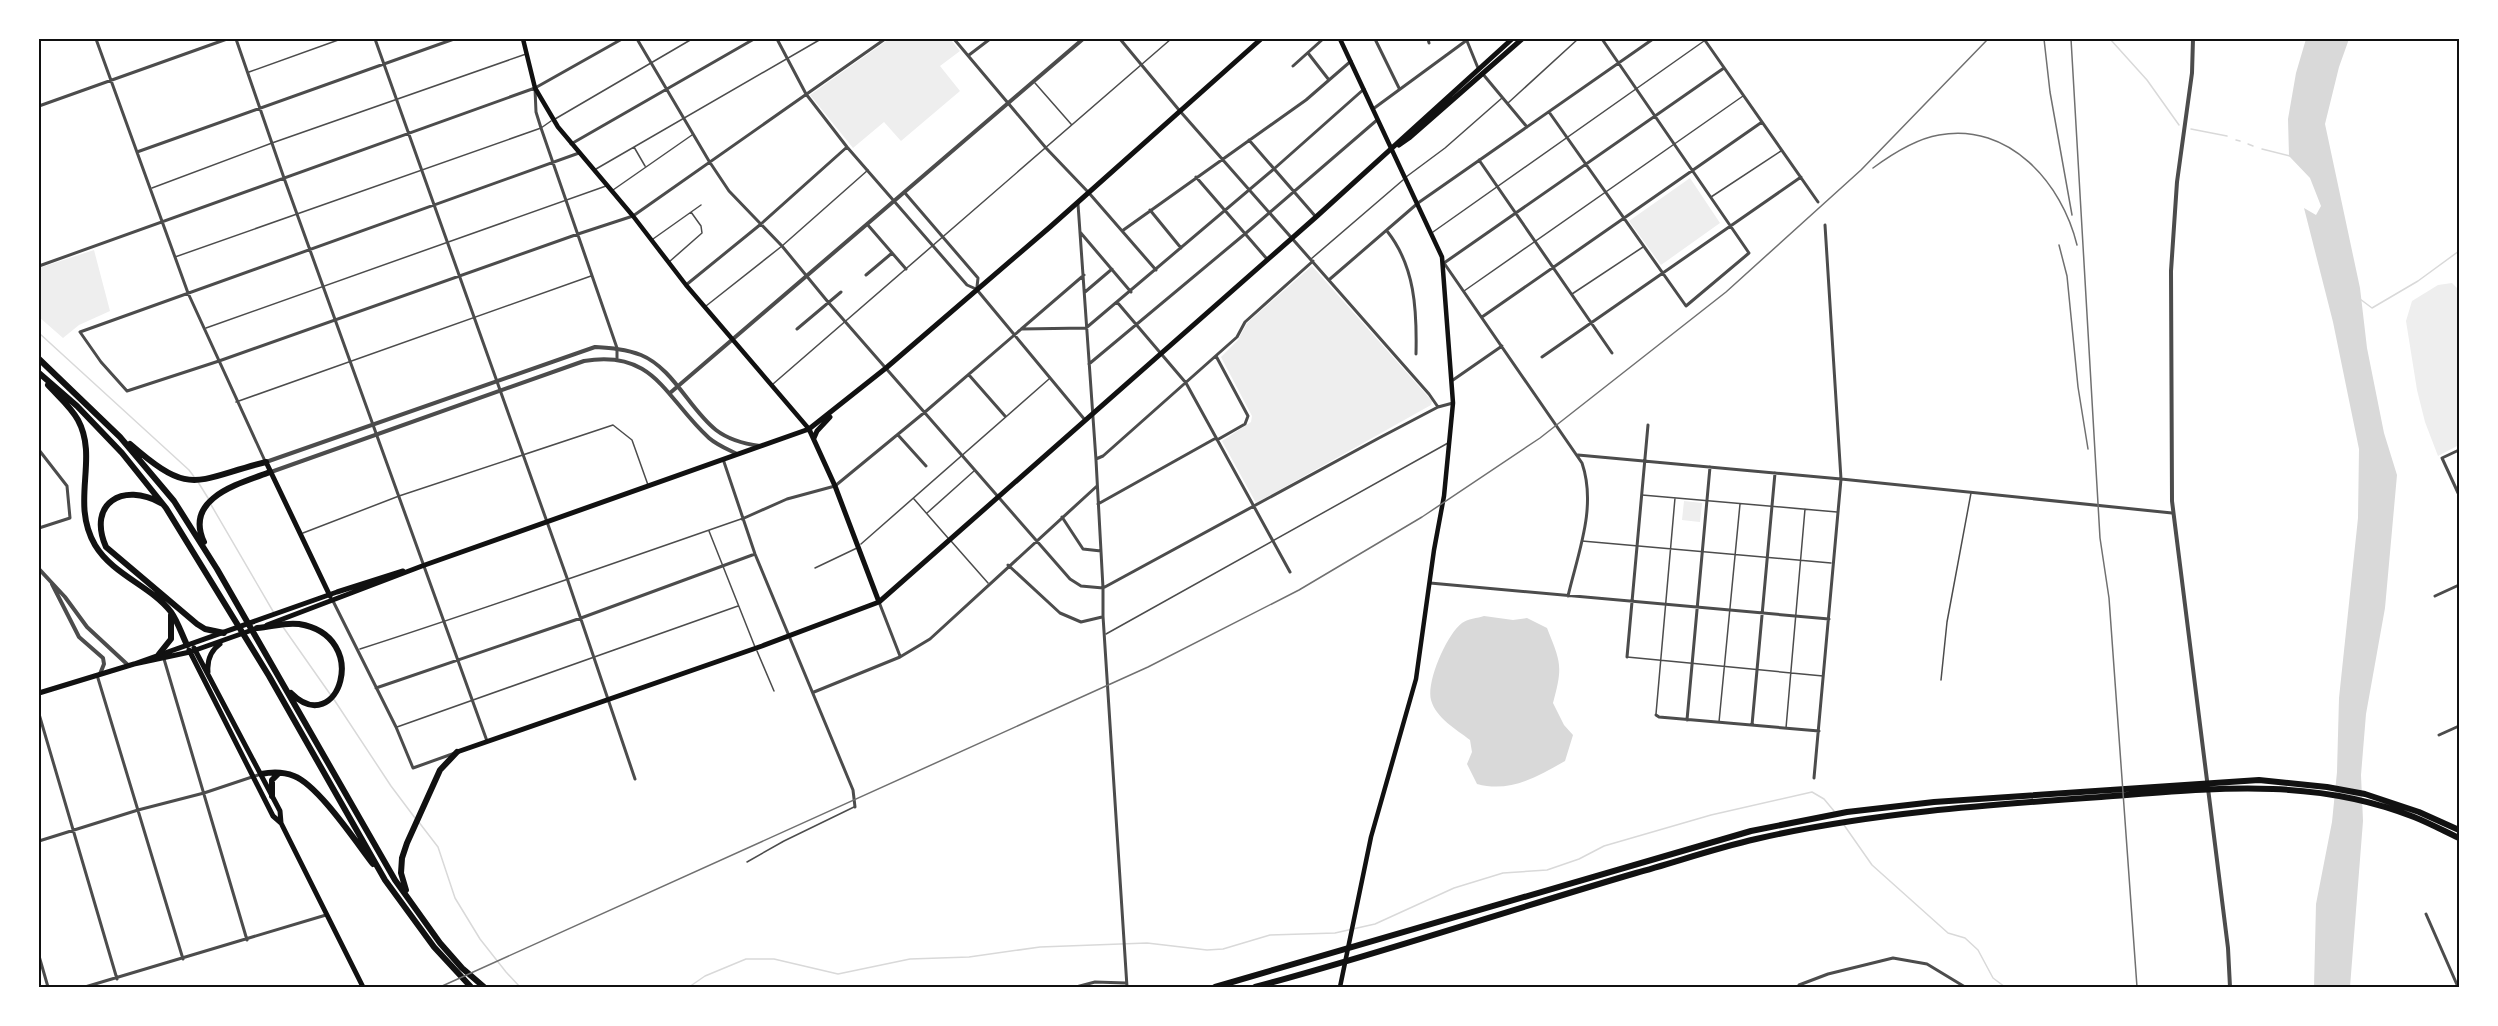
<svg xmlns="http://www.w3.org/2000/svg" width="2498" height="1026" font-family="'PT Serif',serif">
	<rect width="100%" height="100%" fill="#fff"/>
	<path fill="#eee" d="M889 39H950L960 51 940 66 960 91 901 141 884 122 853 148 810 95Z
		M1690 178 1720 223 1661 265 1629 221Z
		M94 250 110 311 79 325 63 338 39 317V268Z
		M1312 266 1432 401 1431 405 1256 503 1222 441 1251 422 1252 416 1221 357 1238 340 1247 323Z
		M2452 283 2459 290V445L2438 456 2425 422 2417 390 2406 321 2412 301 2438 285Z
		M1684 501 1702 503 1700 522 1682 520Z"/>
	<path fill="#d9d9d9" d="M2306 39H2349L2339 67 2325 124 2360 288 2367 348 2384 433 2397 475 2385 608 2366 714 2361 775 2363 821 2350 987H2314L2316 904 2332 822 2337 772 2339 698 2358 518 2359 449 2333 322 2304 208 2316 215 2321 206 2310 178 2289 156 2288 119 2296 73Z
		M1484 616 1513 620 1527 618 1547 628C1561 663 1563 666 1553 703L1564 725 1573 735 1565 761C1537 777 1510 793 1477 784L1467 764 1472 752 1470 740C1456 729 1436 718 1431 700 1426 682 1447 634 1462 623 1467 619 1478 618 1484 616Z"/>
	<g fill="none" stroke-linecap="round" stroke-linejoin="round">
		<path stroke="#d9d9d9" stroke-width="1.5" d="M2110 39 2147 80 2179 125
			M2191 129 2227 136
			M2236 140 2240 141
			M2248 144 2253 146
			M2262 149 2290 156
			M2360 299 2372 308 2418 281 2459 251
			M39 333 189 470 195 478
			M198 482 208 498
			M210 503 274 613
			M283 627 330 694
			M333 698 391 786 415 818
			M418 821 438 847 455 898 480 939 506 972 520 987
			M1844 825 1872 865 1948 933 1965 938 1978 950 1993 978 2005 987
			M689 987 705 976 746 959H774L838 974 910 959 969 957 1040 947 1147 943 1207 950 1223 949 1270 935 1335 933 1375 924 1454 888 1503 873 1547 870 1579 859 1604 846 1711 815 1812 792 1824 799 1834 811"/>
		<path stroke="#4c4c4c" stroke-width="1.5" d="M249 72 341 39
			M1035 83 1071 124
			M1508 103 1578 39
			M555 119 692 39
			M634 147 645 166
			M596 169 821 39
			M1406 177 1445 148 1502 98
			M152 188 272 143 526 54
			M613 190 692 135
			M1711 197 1781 151
			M1433 232 1704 41
			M653 239 701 205
			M175 257 541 128 551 121
			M1311 259 1403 180
			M669 262 702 233 701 226 691 212
			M1464 291 1743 96
			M1572 294 1643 247
			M706 306 782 246 868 170
			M206 328 606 186
			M773 384 1171 39
			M236 402 591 276
			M1642 495 1837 512
			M914 499 948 538
			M927 513 974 471
			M709 531 755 647
			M303 533 399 496 613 425 632 440 648 485
			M951 541 988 583
			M1582 541 1831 563
			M861 544 1049 379
			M815 568 857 548
			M1106 634 1448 443
			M360 649C488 608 614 563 741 519
			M757 651 774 691
			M1627 657 1823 676
			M1941 680 1947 622 1971 493
			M1656 714 1675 498
			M1719 722 1740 504
			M397 727 738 606
			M1786 728 1805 509
			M747 862 784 841 854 807"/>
		<path stroke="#4c4c4c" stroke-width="3" d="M96 39 188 293 265 461
			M236 39 284 178 487 741
			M375 39 567 578 635 779
			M637 39 709 161 729 191 782 246 828 302 1070 579 1081 586 1103 588
			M777 39 806 94 847 147 967 285 976 289
			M954 39 1046 148 1089 193 1156 270
			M1120 39 1179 110 1429 394 1438 407
			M1375 39 1399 88
			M1428 39 1429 43
			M1704 39 1818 202
			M1467 41 1478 68
			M1308 53 1329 80
			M969 55 990 39
			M1293 66 1323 39
			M1482 73 1527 127
			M535 89 536 112 541 128 617 348V358
			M39 106 227 39
			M1373 109 1467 40
			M1549 112 1686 306 1749 253 1602 39
			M1249 140 1316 217
			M571 144 754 39
			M137 152 454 39
			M579 153 80 332 101 362 127 391 219 361 578 234 633 216 885 39
			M1479 160 1612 353
			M1196 177 1267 259
			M905 193 978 278 977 287
			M1078 204 1096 460 1103 588V616L1127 987
			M1150 210 1181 248
			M867 224 906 269
			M1122 231 1306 100 1351 61
			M1387 231C1415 266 1417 310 1416 354
			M1080 232 1131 292
			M39 266 535 88 622 39
			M866 275 892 253
			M1330 279 1418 203 1653 39
			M686 285 761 224 847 147
			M978 291 1085 420
			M1085 292 1112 269
			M1117 302 1186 383 1290 572
			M1482 317 1762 122
			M797 329 841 292
			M1021 329 1086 328 1275 168 1364 89
			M1216 356 1248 416 1245 424 1217 440
			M1542 357 1801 177
			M1089 364 1246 233 1377 120
			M969 375 1005 416
			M1453 380 1502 346
			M898 435 926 466
			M39 450 67 486 70 518 39 528
			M2459 450 2442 458 2459 495
			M1578 455 1841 479 2172 513
			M723 459 755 554 853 790 855 807
			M1096 459 1103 456 1237 337 1245 322 1313 261
			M1098 504 1216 438
			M1062 517 1083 549 1101 551
			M742 519 787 499 835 486 925 412 1084 275
			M1008 565 1060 613 1081 622 1102 617
			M1430 583 1829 619
			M1103 588 1379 438 1438 407 1453 403
			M1568 596C1578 553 1597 507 1582 463L1444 263 1724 68
			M2435 596 2459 585
			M333 601 396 727 413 768 455 753
			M879 602 900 656
			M1627 657 1648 425
			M164 659 247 940
			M97 675 183 959
			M376 688 581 618 755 554
			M814 692 900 657 930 639 1097 486
			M39 714 117 979
			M1656 715 1659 717 1819 731
			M1687 720 1710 467
			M1752 725 1775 473
			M2439 735 2459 726
			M1814 778 1841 479 1825 225
			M39 841 138 810 204 793 261 774
			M2426 914 2458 987
			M39 956 48 987
			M85 987 326 915
			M1076 987 1095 982 1126 983
			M1799 987V985L1828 974 1893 958 1927 964 1965 987"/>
		<path stroke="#4c4c4c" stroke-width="4" d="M2193 39 2192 73 2177 182 2171 271 2172 501 2228 948 2230 987
			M670 393 1083 39
			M266 462 595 347C610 348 626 349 641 355 673 368 690 410 716 430 729 440 745 444 760 446
			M271 472 584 361C655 349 665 398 709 438 717 445 727 449 737 454
			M39 569 65 597 87 627 129 666
			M52 584 79 637 103 658 104 664 100 674"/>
		<path stroke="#111" stroke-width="4.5" d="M523 39 535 88 558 127 633 216 686 285 809 429
			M1340 987 1371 837 1416 679 1434 550 1444 496 1453 403 1442 257 1340 39"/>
		<path stroke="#111" stroke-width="5" d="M1399 145 1409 138 1522 39
			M809 429 835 486 879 602
			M814 438 817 431 830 417
			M266 462 330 596
			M267 625 422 566 809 429 886 368 1050 227 1261 39
			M194 648 280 811 281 823
			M189 650 273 816 281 823 363 987
			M134 664 190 652 255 629
			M208 672C207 660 210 651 220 644
			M39 693 134 664 337 592 403 571
			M457 752 762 646 879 602 1316 217 1512 39"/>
		<path stroke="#111" stroke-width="6" d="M39 359 120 437 174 501 217 569 395 880 440 943 462 968 484 987
			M39 373 77 406 122 453 166 508 269 676 385 880 434 947 471 987
			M48 385C58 396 71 407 78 420 99 459 70 502 95 545 113 575 151 586 171 612 178 622 182 635 187 645
			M130 444C192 498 194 480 266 462
			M161 503C123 482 87 503 106 547L197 624 205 629 224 633
			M204 542C183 497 242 483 270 472
			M257 628C272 627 284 622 299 624 373 636 338 740 291 693
			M159 654 171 639V615
			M261 774C271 772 284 772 294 776 318 785 356 842 373 864
			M272 796V780L279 773
			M406 890 401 873 402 858 407 843 440 770 457 752
			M1215 987 1751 831 1847 812 1934 802 2259 780 2327 787 2365 794 2419 812 2459 830
			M1255 987C1383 953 1509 910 1636 873 1676 862 1716 848 1756 839 1869 813 1985 805 2101 797 2208 789 2311 776 2414 817 2429 823 2444 831 2459 838"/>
		<path stroke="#707070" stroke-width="1.5" d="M2044 39 2050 92 2072 215
			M2071 39 2100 538 2109 598 2137 987
			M1873 168C1892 154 1915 139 1939 135 2009 122 2062 183 2077 245
			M2059 245 2067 276 2078 387 2088 449
			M440 987 1148 667 1299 590 1422 517 1540 438 1726 292 1861 170 1988 39"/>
	</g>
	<rect width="2498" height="1026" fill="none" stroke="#ffffff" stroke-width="81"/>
	<rect x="40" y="40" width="2418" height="946" fill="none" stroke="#111" stroke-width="2"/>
</svg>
